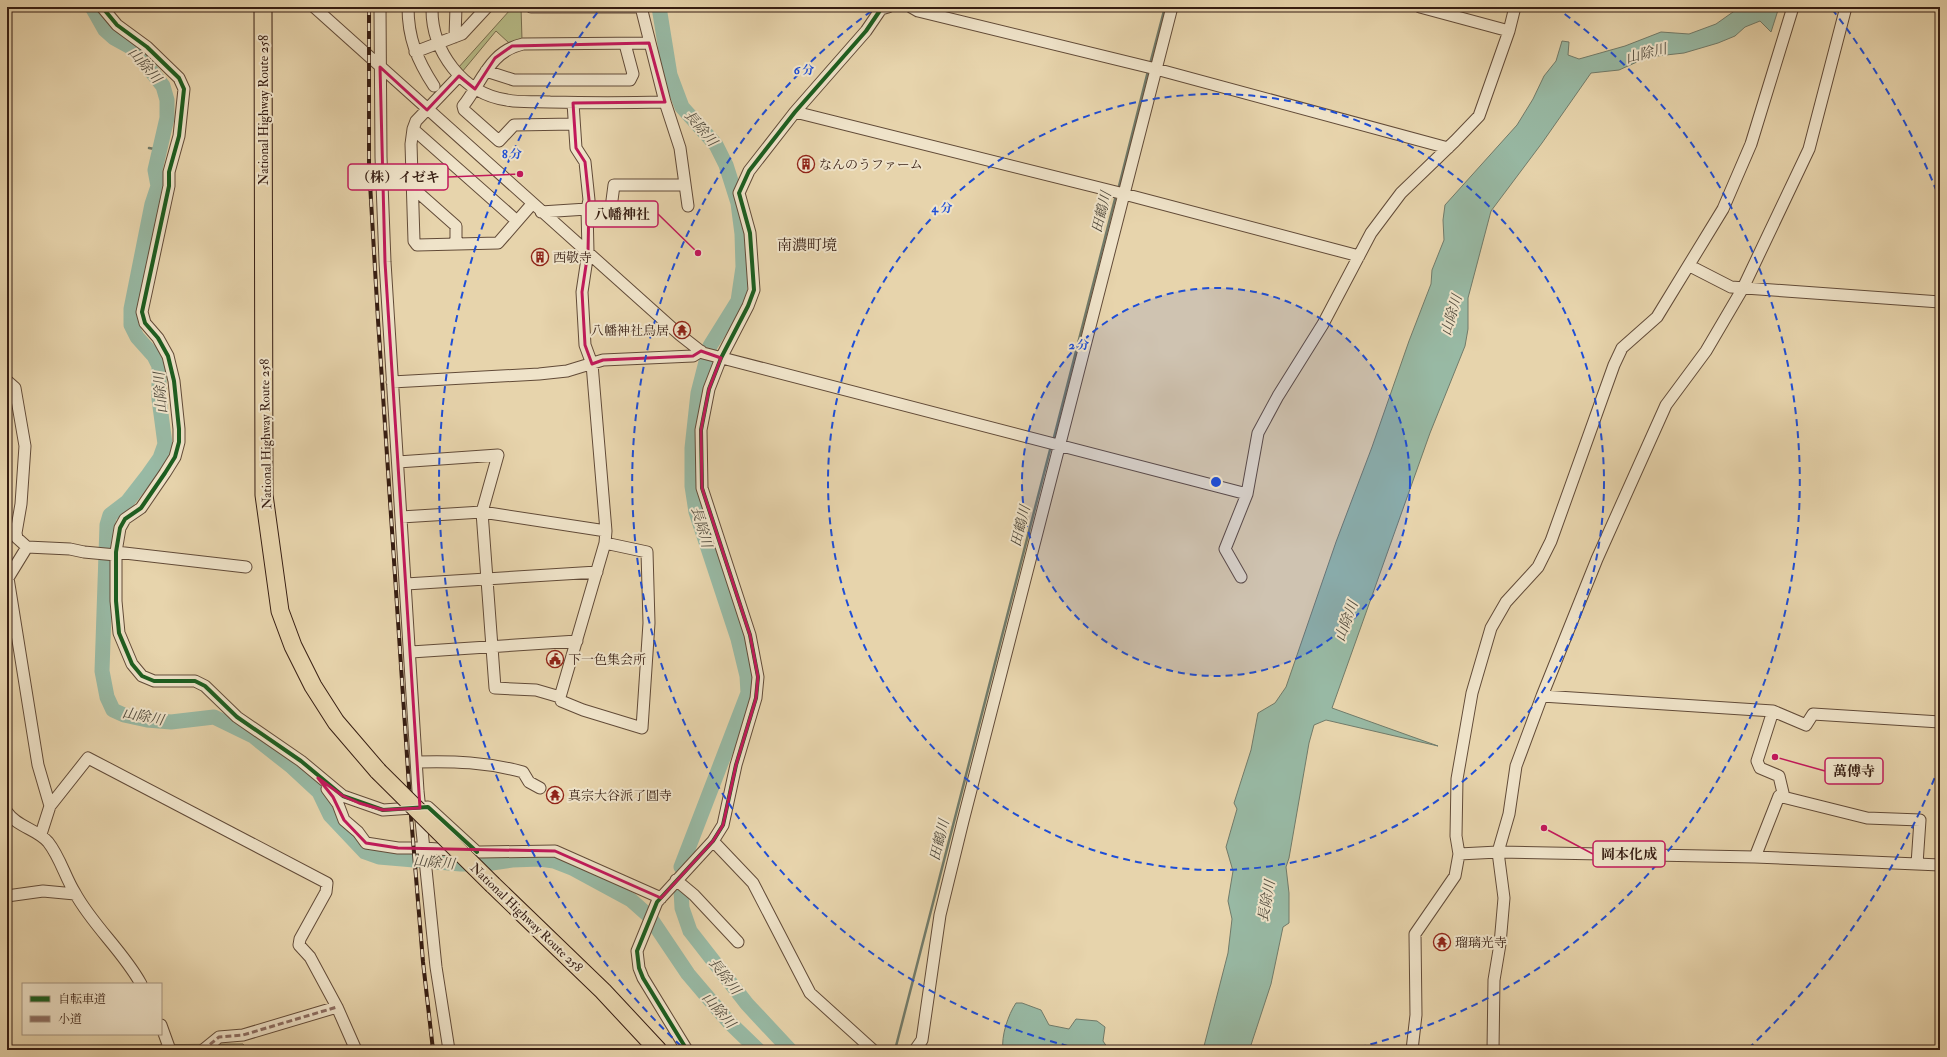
<svg xmlns="http://www.w3.org/2000/svg" width="1947" height="1057" font-family="'IM FELL Double Pica','Noto Serif JP',serif">
	<rect width="100%" height="100%" fill="#e7d4ac"/>
	<filter id="stains"><feTurbulence type="fractalNoise" baseFrequency=".005" numOctaves="4"/><feColorMatrix values="0 0 0 0 .2 0 0 0 0 .09 0 0 0 0 .02 0 0 0 .5 -.17"/></filter>
	<radialGradient id="worn" r=".72"><stop offset=".6" stop-color="#630" stop-opacity="0"/><stop offset="1" stop-color="#630" stop-opacity=".3"/></radialGradient>
	<path fill="#b7bc88" stroke="#766c4d" d="M510 7H521L522 40 509 43 496 31 462 72 458 68 510 10Z
		M243 1044 248 1050H7V1046Z"/>
	<path fill="#98b9a4" stroke="#717b6a" d="M1740 7H1779L1771 32 1760 21 1745 27 1735 36 1718 43 1684 53 1648 57 1619 70 1591 73 1542 143 1491 211 1468 298V329L1465 346 1430 433 1332 708 1438 746 1326 720 1314 725 1309 743 1289 858 1286 867 1289 893V923L1283 927 1271 984 1250 1048 1249 1050H1203L1228 953 1232 919 1228 901 1233 871 1226 847 1237 809 1234 803 1251 750 1258 713 1275 703 1286 687 1336 542 1372 447 1409 341 1431 284 1432 270 1444 240 1443 220 1445 205 1517 125 1533 99 1544 76 1556 61 1562 41 1569 42 1568 55 1579 59 1625 46 1661 32 1689 34 1716 24Z
		M1016 1003H1022L1041 1010 1049 1025 1069 1029 1076 1019 1097 1021 1105 1027 1103 1041 1109 1050H1003C1001 1036 1008 1015 1016 1003Z"/>
	<g fill="none" stroke-linecap="round" stroke-linejoin="round">
		<path stroke="#717b6a" stroke-width="2.5" d="M1150 64 1165 7
			M149 148 160 150
			M1118 190 1148 71
			M1053 441 1116 195
			M895 1050 1051 446"/>
		<path stroke="#98b9a4" stroke-width="15" d="M92 7 105 30 114 38 134 49 163 86 167 100V118L155 170 158 186 152 204 131 309V325L137 337 154 356 159 366V399L165 444 160 458 148 475 127 502 110 515 107 525 102 671 107 697 113 710 124 715 147 720 171 722 214 717 253 736 292 767 319 792 330 815 365 852 379 857 461 864H485L512 860 540 859 554 861 572 868 631 900 649 916 688 974 728 1021 758 1050
			M659 7 670 75 682 107 716 145 726 165 738 203 742 234 743 267 738 301 710 346 698 393 692 448V486L696 512 738 639 747 676 748 693 681 867
			M681 890 682 908 690 931 747 1004 790 1050"/>
		<g stroke="#624b38" stroke-width="13">
			<path id="minor" d="M102 7 117 25 147 47 179 78 184 89 179 136 169 172V186L142 312 145 323 158 338 168 356 174 381 179 429V442L175 457 165 473 141 508 125 519 120 528 116 552V601L119 633 132 664 142 676 154 681H195L205 686 237 717 301 761 343 796 383 810 428 807 477 852
				M314 7 680 335 703 353 1247 494
				M380 7 381 157 385 262 418 791 436 967 449 1050
				M408 7C408 38 417 60 434 86
				M432 7C431 51 463 94 507 100 521 103 536 101 550 102 588 103 627 103 665 102
				M531 7H641L665 102 680 148 688 206
				M911 7 918 11 1156 69 1448 148
				M1420 7 1509 31
				M455 37 456 7
				M415 52 462 34 487 7
				M486 71 514 80H630L633 74 625 44
				M459 76 416 121 413 129 411 144 414 241 417 245 498 243 532 204
				M573 103 576 148 585 162 589 200 587 209 588 252 582 292 585 345 592 364 606 531 605 543 560 697 561 701 583 710 642 728 649 623 647 552 605 543
				M795 112 1124 194 1359 256
				M574 124 514 125 499 141 464 110 463 106C482 82 490 51 523 44L649 43
				M413 129 517 221
				M412 187 456 226V244
				M611 208 614 185H685
				M541 212 587 209
				M1690 266 1731 287 1940 302
				M7 381 15 388 25 446 21 504 16 533 17 538 27 547 70 549 84 552 116 555
				M392 382 539 374 567 371 603 360 693 356 701 351
				M398 462 498 455 482 512 495 688 536 690 560 697
				M401 517 482 512 606 531
				M27 547 8 578 38 765 50 806 41 834
				M116 552 246 567
				M1241 577 1225 549 1247 494 1258 433 1278 396 1323 324 1371 233 1401 193 1455 141 1479 116 1509 31 1515 7
				M406 584 597 572
				M411 652 577 641
				M1542 696 1773 711 1806 725 1813 714 1940 722
				M1773 711 1757 761 1760 768 1779 776 1784 797
				M417 762C455 761 485 762 523 772L529 782 540 788
				M327 789 338 804 344 820 358 832 366 843 398 848H424L480 852 555 851 661 898
				M50 806 88 758 327 883 326 892 300 939 299 945 310 957 337 1007 356 1050
				M7 812C17 827 37 829 48 842 60 857 65 877 75 893 93 926 123 951 141 984
				M713 841 753 883 810 993 873 1050
				M1459 854 1498 852 1755 857 1940 865
				M1755 857 1779 796 1867 818 1920 820 1917 864
				M676 880 694 895 738 942
				M7 896 43 891 75 894
				M161 1025 170 1050
				M203 1050 219 1037 243 1035 337 1007
				M687 1050 643 978 639 968 637 951 657 902 713 841 723 825 736 765 756 698 758 677 750 635 702 488 701 430 709 389 721 358 748 306 754 290 750 233 739 193 749 171 795 112 866 31 881 9 888 7
				M915 1050 922 1040 940 915 963 821 1172 7
				M1412 1050 1416 1015 1415 934 1455 876 1459 854 1456 836 1457 779 1472 693 1491 628 1506 602 1538 567 1551 541 1614 365 1622 348 1657 317 1723 209 1751 144 1793 7
				M1493 1050 1494 980 1500 944 1504 898 1498 852 1509 814 1516 766 1542 696 1597 559 1666 405 1706 351 1743 288 1809 149 1846 7"/>
		</g>
		<g stroke="#361d12" stroke-width="19">
			<path id="highway" d="M263 7 264 495 280 611 293 646 313 686 336 722 378 771
				M493 885 603 991 658 1050"/>
		</g>
		<use href="#minor" stroke="#efe3c9" stroke-width="11"/>
		<use href="#highway" stroke="#e7d4ac" stroke-width="17"/>
		<g stroke="#361d12" stroke-width="4">
			<path id="rail" d="M369 7V166L378 320 411 816 423 962 433 1050"/>
		</g>
		<use href="#rail" stroke="#efe3c9" stroke-width="2.5" stroke-dasharray="8" stroke-linecap="butt"/>
		<g stroke="#361d12" stroke-width="19" stroke-linecap="butt">
			<path id="highway-bridge" d="M378 771 493 885"/>
		</g>
		<use href="#highway-bridge" stroke="#e7d4ac" stroke-width="17"/>
		<path stroke="#8d6e63" stroke-width="3" stroke-dasharray="6 3" stroke-linecap="butt" d="M203 1050 219 1037 243 1035 337 1007"/>
		<g stroke="#efe3c9" stroke-width="6">
			<path id="cycleway" d="M102 7 117 25 147 47 179 78 184 89 179 136 169 172V186L142 312 145 323 158 338 168 356 174 381 179 429V442L175 457 165 473 141 508 125 519 120 528 116 552V601L119 633 132 664 142 676 154 681H195L205 686 237 717 301 761 343 796 383 810 428 807 477 852
				M687 1050 643 978 639 968 637 951 657 902 713 841 723 825 736 765 756 698 758 677 750 635 702 488 701 430 709 389 721 358 748 306 754 290 750 233 739 193 749 171 795 112 866 31 881 9 888 7"/>
		</g>
		<use href="#cycleway" stroke="#1b5e20" stroke-width="4"/>
	</g>
	<path fill="none" stroke="#c2185b" stroke-width="3" stroke-linejoin="round" d="M649 43 665 102 573 103 576 148 585 162 589 200 588 252 582 292 585 345 592 364 603 360 693 356 701 351 721 358 709 389 701 430 702 488 750 635 758 677 756 698 736 765 723 825 713 841 661 898 555 851 398 848 366 843 344 820 333 797 318 778 343 796 359 803 383 810 420 808 385 262 380 67 427 110 459 76 475 89 495 58 512 46Z"/>
	<circle cx="1216" cy="482" r="194" fill="#1d4ed8" fill-opacity=".12"/>
	<g fill="none" stroke="#1d4ed8" stroke-width="2" stroke-dasharray="7 5">
		<circle cx="1216" cy="482" r="194"/>
		<circle cx="1216" cy="482" r="388"/>
		<path d="M1080 1049A583 583 0 0 1 877 7M1555 7A583 583 0 0 1 1352 1049"/>
		<path d="M1939 767A777 777 0 0 1 1751 1046M681 1046A777 777 0 0 1 600 9M1832 9A777 777 0 0 1 1939 197"/>
	</g>
	<defs>
		<g id="building-ring" transform="scale(0.9)"><circle r="9.5" fill="#efe3c9" stroke="#8f2418" stroke-width="1.5"/><path d="M-4-6H4V6H1V3H-1V6H-4ZM-2.5-4.3h1.7v1.8h-1.7ZM.8-4.3h1.7v1.8H.8ZM-2.5-1h1.7V.8h-1.7ZM.8-1h1.7V.8H.8Z" fill="#8f2418"/></g>
		<g id="temple-ring" transform="scale(0.9)"><circle r="9.5" fill="#efe3c9" stroke="#8f2418" stroke-width="1.5"/><path d="M0-6L5-2H3V0L6.5 2.5H4V6H1.5V3h-3V6H-4V2.5H-6.5L-3 0V-2H-5Z" fill="#8f2418"/></g>
		<g id="civic-ring" transform="scale(0.9)"><circle r="9.5" fill="#efe3c9" stroke="#8f2418" stroke-width="1.5"/><path d="M-.6-6.5H3V-4.5H.6V-3L4-1V1h2V6H-6V1h2V-1L-.6-3ZM-1.2 2.5V6h2.4V2.5Z" fill="#8f2418"/></g>
	</defs>
	<g fill-rule="evenodd">
		<use href="#building-ring" x="806" y="164"/>
		<use href="#building-ring" x="540" y="257"/>
		<use href="#temple-ring" x="682" y="330"/>
		<use href="#civic-ring" x="555" y="659"/>
		<use href="#temple-ring" x="555" y="795"/>
		<use href="#temple-ring" x="1442" y="942"/>
	</g>
	<g text-anchor="middle" stroke-width="4" stroke-linejoin="round" paint-order="stroke">
		<g font-size="13" fill="#361d12" stroke="#efe3c9">
			<text transform="translate(263 110) rotate(-90)" y="5">National Highway Route 258</text>
			<text transform="translate(265 434) rotate(-91)" y="5">National Highway Route 258</text>
			<text transform="translate(527 917) rotate(44)" y="5">National Highway Route 258</text>
		</g>
		<g font-size="13" fill="#361d12" stroke="#efe3c9" text-anchor="start">
			<text x="819" y="169">なんのうファーム</text>
			<text x="553" y="262">西敬寺</text>
			<text x="669" y="335" text-anchor="end">八幡神社鳥居</text>
			<text x="568" y="664">下一色集会所</text>
			<text x="568" y="800">真宗大谷派了圓寺</text>
			<text x="1455" y="947">瑠璃光寺</text>
		</g>
		<g font-size="14" font-style="italic" fill="#534c3e" stroke="#efe3c9">
			<text transform="translate(1646 53) rotate(-14)" y="5">山除川</text>
			<text transform="translate(145 65) rotate(49)" y="5">山除川</text>
			<text transform="translate(701 128) rotate(50)" y="5">長除川</text>
			<text transform="translate(1101 212) rotate(-76)" y="5">田鶴川</text>
			<text transform="translate(1451 315) rotate(-73)" y="5">山除川</text>
			<text transform="translate(160 393) rotate(-94)" y="5">山除川</text>
			<text transform="translate(1020 526) rotate(-76)" y="5">田鶴川</text>
			<text transform="translate(702 527) rotate(74)" y="5">長除川</text>
			<text transform="translate(1346 621) rotate(-70)" y="5">山除川</text>
			<text transform="translate(143 716) rotate(11)" y="5">山除川</text>
			<text transform="translate(939 840) rotate(-76)" y="5">田鶴川</text>
			<text transform="translate(434 862) rotate(5)" y="5">山除川</text>
			<text transform="translate(1266 901) rotate(-80)" y="5">長除川</text>
			<text transform="translate(725 976) rotate(52)" y="5">長除川</text>
			<text transform="translate(719 1010) rotate(49)" y="5">山除川</text>
		</g>
		<g font-size="15" fill="#361d12" stroke="#efe3c9">
			<text x="807" y="250">南濃町境</text>
		</g>
	</g>
	<circle cx="1216" cy="482" r="6" fill="#1d4ed8" stroke="#efe3c9" stroke-width="2"/>
	<g font-size="12" text-anchor="middle" font-weight="bold" fill="#1d4ed8" stroke="#efe3c9" stroke-width="4" stroke-linejoin="round" paint-order="stroke">
		<text x="804" y="74">6 分</text>
		<text x="512" y="158">8 分</text>
		<text x="942" y="212">4 分</text>
		<text x="1079" y="349">2 分</text>
	</g>
	<path fill="none" stroke="#c2185b" stroke-width="1.5" d="M520 174L448 177M698 253L658 214M1775 757L1825 771M1544 828L1593 854"/>
	<g fill="#c2185b" stroke="#efe3c9" stroke-width="1.5">
		<circle cx="520" cy="174" r="4"/>
		<circle cx="698" cy="253" r="4"/>
		<circle cx="1775" cy="757" r="4"/>
		<circle cx="1544" cy="828" r="4"/>
	</g>
	<g fill="#efe3c9" stroke="#c2185b" stroke-width="1.5">
		<rect x="348" y="164" width="100" height="26" rx="4"/>
		<rect x="586" y="201" width="72" height="26" rx="4"/>
		<rect x="1825" y="758" width="58" height="26" rx="4"/>
		<rect x="1593" y="841" width="72" height="26" rx="4"/>
	</g>
	<g font-size="14" text-anchor="middle" font-weight="bold" fill="#361d12">
		<text x="398" y="182">（株）イゼキ</text>
		<text x="622" y="219">八幡神社</text>
		<text x="1854" y="776">萬傅寺</text>
		<text x="1629" y="859">岡本化成</text>
	</g>
	<rect width="1947" height="1057" fill="none" stroke="#e7d4ac" stroke-width="24"/>
	<rect x="8" y="8" width="1931" height="1041" fill="none" stroke="#361d12" stroke-width="2"/>
	<rect x="12" y="12" width="1923" height="1033" fill="none" stroke="#361d12"/>
	<rect x="22" y="983" width="140" height="52" fill="#efe3c9" stroke="#a59480"/>
	<rect x="30" y="996" width="20" height="6" fill="#1b5e20" stroke="#a59480"/>
	<text x="58" y="1003" font-size="12" fill="#361d12">自転車道</text>
	<rect x="30" y="1016" width="20" height="6" fill="#8d6e63" stroke="#a59480"/>
	<text x="58" y="1023" font-size="12" fill="#361d12">小道</text>
	<rect width="100%" height="100%" filter="url(#stains)"/>
	<rect width="100%" height="100%" fill="url(#worn)"/>
</svg>
